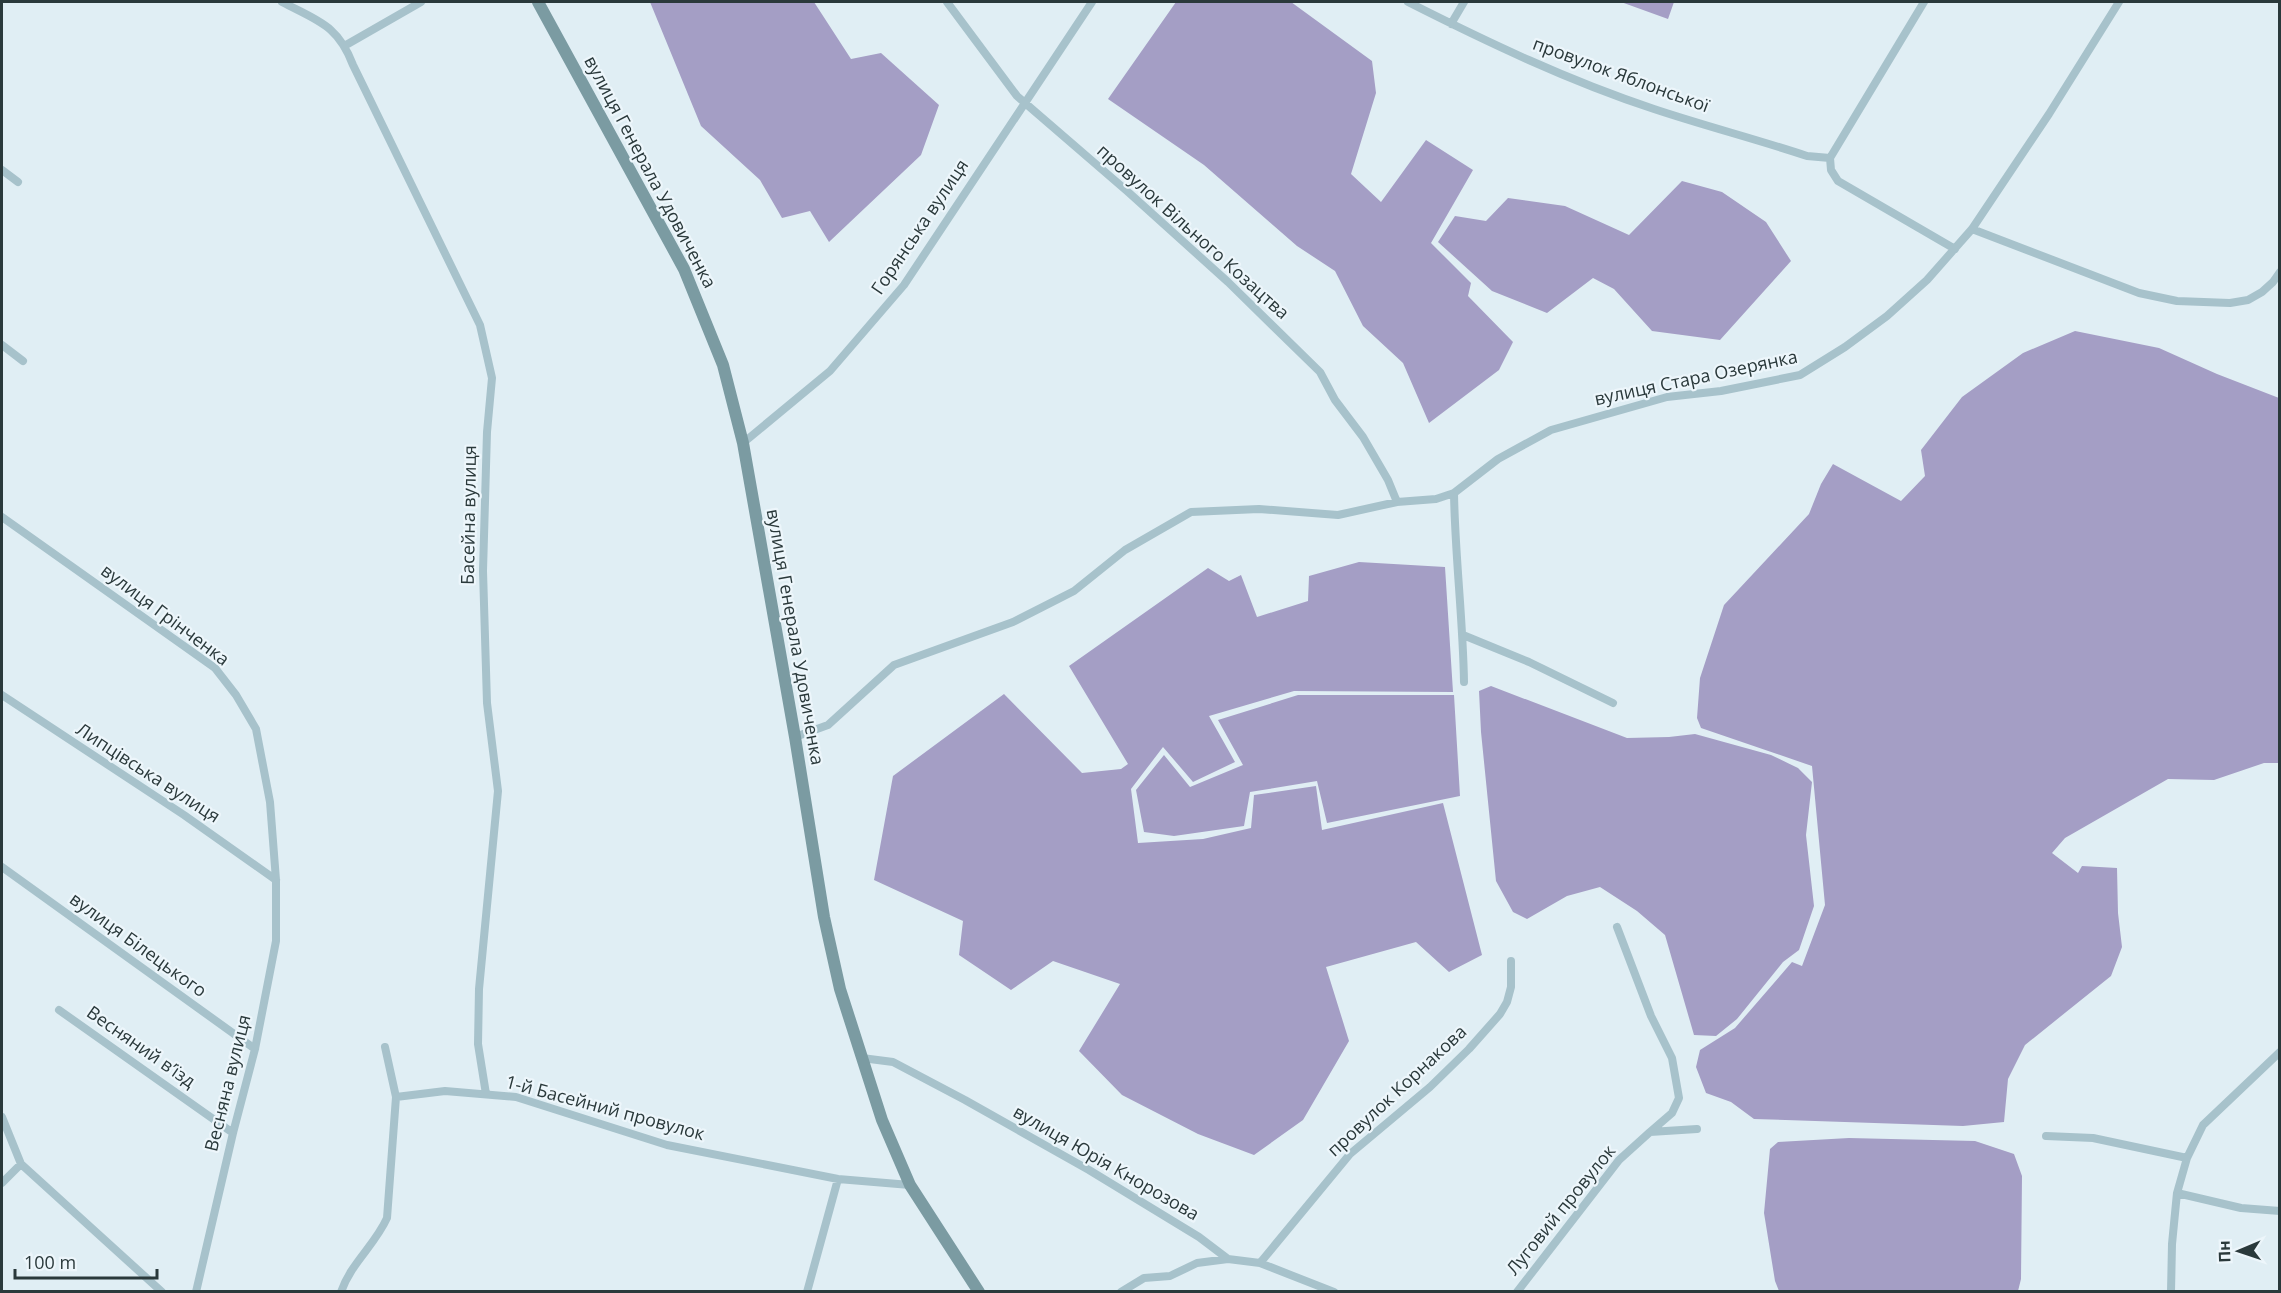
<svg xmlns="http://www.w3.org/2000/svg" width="2281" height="1293" font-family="'Open Sans',sans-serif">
	<rect width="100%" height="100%" fill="#e0eef4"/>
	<path fill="#a49ec5" d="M650 2H814L851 59 881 53 939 105 921 155 829 242 810 211 782 218 760 180 701 126Z
		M1176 2H1291L1372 61 1376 93 1351 174 1381 202 1426 140 1473 170 1431 243 1471 283 1468 296 1513 342 1499 370 1429 423 1403 363 1363 326 1335 271 1297 246 1204 165 1108 99Z
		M1621 2H1674L1668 19Z
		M1682 181 1722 192 1766 222 1791 261 1720 340 1652 331 1614 289 1593 278 1547 313 1492 291 1438 242 1455 216 1486 221 1508 198 1565 206 1629 235Z
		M2075 331 2159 348 2217 374 2279 398V763H2264L2214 780 2168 779 2065 838 2052 853 2078 873 2082 866 2117 868 2118 913 2122 947 2111 976 2025 1045 2008 1079 2004 1122 1963 1126 1754 1119 1731 1102 1706 1093 1696 1067 1700 1050 1735 1028 1792 962 1802 966 1825 905 1812 766 1701 728 1697 718 1700 678 1724 605 1809 514 1821 484 1833 464 1901 501 1925 476 1921 450 1962 397 2023 353Z
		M1359 562 1445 567 1453 692 1294 691 1209 716 1235 762 1193 782 1163 747 1131 789 1138 843 1203 839 1251 828 1254 795 1316 786 1322 830 1443 803 1482 955 1449 972 1416 942 1326 967 1349 1041 1303 1120 1254 1155 1198 1134 1122 1095 1079 1051 1120 984 1053 961 1011 990 959 955 963 921 874 880 893 776 1004 694 1082 773 1121 769 1128 764 1069 666 1208 568 1229 581 1241 575 1257 617 1308 601 1309 576Z
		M1491 686 1627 738 1669 737 1695 734 1771 755 1798 768 1812 782 1806 835 1814 906 1799 950 1783 962 1737 1019 1716 1036 1694 1035 1665 935 1637 911 1600 887 1567 896 1527 919 1513 912 1496 881 1481 732 1479 691Z
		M1298 695H1454L1460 796 1327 823 1317 781 1250 792 1244 826 1174 836 1144 832 1136 790 1164 755 1190 787 1243 765 1218 720Z
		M1849 1138 1975 1141 2014 1154 2022 1176 2021 1279 2018 1291H1779L1775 1281 1764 1213 1770 1149 1778 1142Z"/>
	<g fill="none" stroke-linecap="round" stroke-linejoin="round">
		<path stroke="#a7c2cb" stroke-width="8" d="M282 2C318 21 338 25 353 65L480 325 492 378 487 432 483 571 487 703 498 791 479 989 478 1044 486 1094
			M947 2 1017 96 1127 191 1228 282 1320 372 1335 400 1363 437 1388 480 1397 502
			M1408 2C1487 42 1569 81 1654 109 1705 126 1756 139 1807 156L1830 158
			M1451 24 1464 2
			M346 45 421 2
			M1830 158 1924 2
			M1830 158 1831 170 1838 181 1955 249
			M2 170 18 182
			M1972 229 2139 293 2177 301 2230 303 2248 300 2262 292 2273 282 2280 272
			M2 345 23 361
			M743 443 830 371 904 285 1092 2
			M1454 493C1455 556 1463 619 1464 682
			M2 517 215 668 236 695 256 729 270 802 276 880V941L255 1049 233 1133 196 1292
			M1463 635 1529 662 1613 703
			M2 695 184 815 276 880
			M795 737 828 725 894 665 1013 622 1074 591 1125 550 1191 512 1259 509 1338 515 1397 502 1436 499 1454 493 1498 459 1551 430 1667 397 1721 391 1800 375 1845 347 1887 316 1927 280 1972 229 2049 114 2119 2
			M2 867 255 1049
			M1617 927 1651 1016 1672 1058 1679 1098 1672 1113 1650 1132
			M59 1010 233 1133
			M862 1058 893 1062 965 1100 1089 1170 1199 1237 1228 1259 1260 1263 1334 1292
			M396 1097 445 1091 516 1097 667 1145 838 1179 910 1185
			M2 1117 21 1164 162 1292
			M2046 1136 2093 1138 2187 1158
			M2 1183 21 1164
			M2177 1193 2241 1208 2280 1211
			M1260 1263 1350 1154 1430 1087 1469 1049 1500 1014 1507 1002 1511 987V961
			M341 1292C351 1263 375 1245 387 1218L396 1097 385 1047
			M807 1292 838 1179
			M1121 1292 1144 1278 1170 1276 1197 1263 1228 1259
			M1517 1292 1619 1160 1650 1132 1697 1129
			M2171 1292 2172 1244 2177 1193 2187 1158 2203 1125 2280 1052"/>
		<path stroke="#7b9ba2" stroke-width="12" d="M538 2 684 269 723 365 743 443 795 737 824 917 840 989 882 1120 910 1185 979 1292"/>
	</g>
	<g text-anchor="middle" stroke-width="4.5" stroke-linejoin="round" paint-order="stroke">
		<g font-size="18" fill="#2a393b" stroke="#edf6fb">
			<text transform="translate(1621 75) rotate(20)" y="6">провулок Яблонської</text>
			<text transform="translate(650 172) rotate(62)" y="6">вулиця Генерала Удовиченка</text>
			<text transform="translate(920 227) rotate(-56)" y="6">Горянська вулиця</text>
			<text transform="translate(1193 232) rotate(42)" y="6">провулок Вільного Козацтва</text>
			<text transform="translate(1696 378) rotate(-12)" y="6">вулиця Стара Озерянка</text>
			<text transform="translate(469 515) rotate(-89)" y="6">Басейна вулиця</text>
			<text transform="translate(165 615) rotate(37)" y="6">вулиця Грінченка</text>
			<text transform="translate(795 637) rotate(80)" y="6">вулиця Генерала Удовиченка</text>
			<text transform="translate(148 773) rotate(33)" y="6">Липцівська вулиця</text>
			<text transform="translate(138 945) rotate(36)" y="6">вулиця Білецького</text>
			<text transform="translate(141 1047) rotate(35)" y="6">Весняний вʼїзд</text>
			<text transform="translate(228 1083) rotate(-76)" y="6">Весняна вулиця</text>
			<text transform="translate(1397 1091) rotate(-43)" y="6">провулок Корнакова</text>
			<text transform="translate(605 1108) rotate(15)" y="6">1-й Басейний провулок</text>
			<text transform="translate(1106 1163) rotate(30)" y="6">вулиця Юрія Кнорозова</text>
			<text transform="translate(1561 1210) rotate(-51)" y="6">Луговий провулок</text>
		</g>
	</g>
	<rect width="2281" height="1293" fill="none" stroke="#2a393b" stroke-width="6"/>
	<g transform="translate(2239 1251) rotate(268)" stroke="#edf6fb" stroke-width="4.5" paint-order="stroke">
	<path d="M0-4.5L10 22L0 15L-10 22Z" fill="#2a393b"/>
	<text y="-9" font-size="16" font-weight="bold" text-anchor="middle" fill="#2a393b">Пн</text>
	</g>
	<path d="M15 1269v9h142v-9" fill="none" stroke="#2a393b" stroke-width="3"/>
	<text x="24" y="1269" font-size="18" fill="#2a393b" stroke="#edf6fb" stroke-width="4.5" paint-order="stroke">100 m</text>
</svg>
